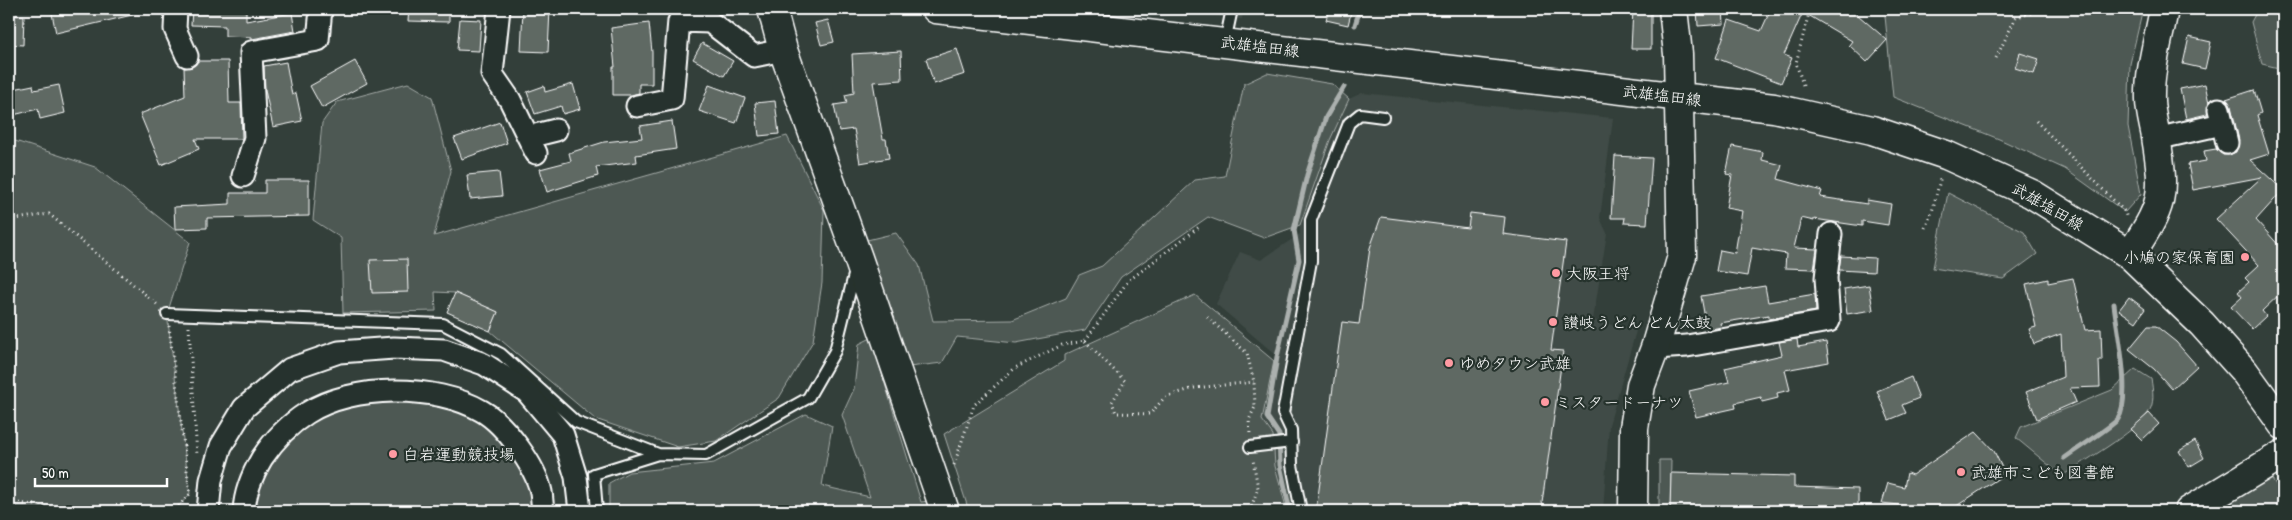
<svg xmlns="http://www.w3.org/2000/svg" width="2292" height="520" font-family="'Patrick Hand','Klee One',sans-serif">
	<rect width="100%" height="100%" fill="#333f3a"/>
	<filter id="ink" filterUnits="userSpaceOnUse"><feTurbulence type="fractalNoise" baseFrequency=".02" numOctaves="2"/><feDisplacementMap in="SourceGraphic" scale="10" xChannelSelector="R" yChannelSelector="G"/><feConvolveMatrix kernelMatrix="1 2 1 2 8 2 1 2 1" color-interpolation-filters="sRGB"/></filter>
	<g filter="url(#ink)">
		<path fill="#404c47" d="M1151 9H1243L1242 19Z
			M1362 93 1613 118 1600 218 1607 233 1593 320 1636 331 1609 425 1603 511H1287L1275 466 1273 435 1262 420 1275 354 1216 304 1240 252 1261 260 1300 234V225L1330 140 1349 99Z"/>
		<path fill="#4d5853" stroke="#a6aca9" d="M1893 9H2143L2130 64 2128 126 2141 194 2125 212 2065 169 1999 139 1893 97 1885 16Z
			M2258 9H2283V69L2262 64 2251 22Z
			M1267 73 1332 84 1349 99 1330 140 1300 225 1264 238 1208 217 1121 277 1085 330 1016 343 957 337 942 363 909 367 867 240 896 233 919 265 933 321 1012 320 1066 298 1079 275 1102 266 1195 180 1225 176 1244 84Z
			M408 83 432 97 451 171 434 236 787 136 824 210 822 283 813 341 779 398 716 441 678 447 595 419 490 331 498 312 455 293 435 292 436 311 343 313 341 238 313 220 322 123 337 102Z
			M9 139 95 167 190 242 167 314 190 494 174 511H9Z
			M1948 193 2024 232 2037 254 2003 279 1933 268Z
			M1195 295 1274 361 1262 420 1273 435 1275 466 1287 511H969L944 434 1064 361V355Z
			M871 338 921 502 929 501 932 511H609V483L629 472 714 463 806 414 832 426 822 486 870 497 842 415 854 389 859 344Z
			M2135 369 2151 379C2153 390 2155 404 2148 413 2134 433 2084 461 2062 476L2016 438 2021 427 2112 390Z
			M426 392 509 436 543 511H244L252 475 308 413Z
			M1659 460H1671L1670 511H1659Z
			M2270 476 2283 495V511H2213Z"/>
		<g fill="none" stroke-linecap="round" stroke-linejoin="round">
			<path stroke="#abb0ae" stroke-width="5" d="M1355 25 1360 9
				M2064 458C2073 451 2113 426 2118 419 2132 397 2117 331 2114 304
				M1290 511 1280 465 1279 435 1267 417 1277 357 1299 260 1294 230 1307 175 1326 117 1344 87"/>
		</g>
		<path fill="#5f6964" stroke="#fff" d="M51 9H132V15L56 33Z
			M192 9H244V11H246V21L292 13 295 31 252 39V37L225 36V26L191 25Z
			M409 9H449V22L408 21Z
			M523 9H550L548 52 521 51Z
			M1329 9H1352L1348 25 1326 20Z
			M1633 9H1651V49H1631Z
			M1697 9H1723L1724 24 1698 26Z
			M1771 9H1851L1887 40 1867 62 1849 45 1852 41 1803 12 1784 55 1792 58 1781 83 1716 58 1729 20 1761 31Z
			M9 15 24 16 23 45 9 44Z
			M460 19 481 20 479 51 457 50Z
			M828 20 834 42 821 45 815 23Z
			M649 23 652 52V84H639V93L631 95H613V67H615L611 28Z
			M2189 37 2211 42 2205 69 2183 64Z
			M702 43 733 61 724 76 693 59Z
			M957 49 965 74 934 84 926 59Z
			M901 51 902 80 873 82 883 139H886L889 158 860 163 854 129 839 131 834 105 847 103 845 95 854 93 852 54Z
			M2020 53 2039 59 2034 74 2015 68Z
			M198 61H228L229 103H241L242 139H195L199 149 161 165 140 114 185 96 184 68 192 67Z
			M355 61 367 83 322 108 310 86Z
			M286 62 292 95 296 93 302 121 273 127 265 90 264 66Z
			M573 84 580 109 563 114 561 106 535 114 527 92 544 86 545 92Z
			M2205 84 2209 103 2207 114 2186 119 2180 89Z
			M33 85 34 90 59 85 65 113 40 119 38 109 9 116V90Z
			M709 85 745 98 736 123 699 111Z
			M2254 90 2261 113 2257 115 2269 154 2250 160 2283 190 2256 220 2283 250V291L2262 311 2266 316 2252 329 2231 307 2242 297 2238 292 2249 282 2245 278 2259 265 2216 219 2262 177 2193 190 2188 164 2206 161 2204 151 2216 149 2223 155H2229L2236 152 2239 140 2231 106 2226 99Z
			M775 101 779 134 759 136 755 103Z
			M672 121 676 149 636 155 637 162 596 167 598 176 547 192 540 169 571 161 569 153 604 142 642 138 640 126Z
			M500 122 507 143 462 159 454 138Z
			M1732 146 1763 152 1762 160 1782 165 1778 179 1822 191 1820 197 1867 204V200L1891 204 1888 225 1862 221V226L1814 219V221L1801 218 1794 248 1817 249 1814 269 1785 268 1786 254 1752 248 1747 276 1716 271 1720 250 1735 253 1742 211 1726 208 1732 175 1726 174Z
			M1615 156 1652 158 1647 224 1624 223 1625 218H1611Z
			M499 172 502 196 470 199 467 175Z
			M265 180H309V216L207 218V228L175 229 174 207 230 204V193H265Z
			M1470 213 1505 217 1503 234 1566 242 1551 350 1563 351 1542 503 1547 511H1316L1342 322 1359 324 1370 248 1381 217 1468 228Z
			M1841 256 1875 258 1874 272 1839 270Z
			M407 259 408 292 372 293 370 260Z
			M2073 278 2085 330 2101 329 2102 360H2099L2100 387 2070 388 2076 402 2037 419 2026 392 2063 377 2061 334 2034 344 2029 329 2036 327 2026 284 2048 279V283Z
			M1869 285 1873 310 1847 314 1844 289Z
			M1765 286 1768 302 1815 294 1816 311 1769 319V315L1720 323 1721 327 1707 330 1701 296Z
			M455 293 498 312 490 331 447 312Z
			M2129 297 2145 309 2136 322 2119 310Z
			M2148 326H2156L2176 342 2197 366 2172 389 2154 369 2129 349Z
			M1797 339 1798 347 1826 342 1829 362 1785 370 1790 390 1777 393 1778 398 1762 402 1761 397 1735 403 1736 408 1696 417 1689 391 1729 382 1725 368 1782 355 1779 342Z
			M1911 377 1919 398 1902 405 1906 413 1889 420 1877 391Z
			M2149 413 2159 424 2142 440 2131 429Z
			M1976 432 1994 451 2005 474 1949 511 1882 503 1888 483 1904 487 1907 473 1912 475Z
			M2195 441 2204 458 2189 467 2179 451Z
			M1671 473 1794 476V487L1858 489V511H1670Z"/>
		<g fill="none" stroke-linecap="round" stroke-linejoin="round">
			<g stroke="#fff" stroke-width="14">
				<path id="lane" d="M1225 42 1232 9
					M167 314 443 324 501 354 576 422 658 454
					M1250 447 1292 442
					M597 511 594 474 658 454 706 455 808 398 835 351 855 271
					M1301 511 1292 465 1291 430 1283 413 1311 261V220L1349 123 1360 114 1383 117"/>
			</g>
			<g stroke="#fff" stroke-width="25">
				<path id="street" d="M176 9 175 29 187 56
					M499 9 492 74 510 100 536 153
					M637 106 672 99 679 21 710 22 754 56 783 50
					M2219 109 2227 143
					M528 137 556 130
					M2156 139 2222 124
					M243 176 255 138 251 52 318 40 321 9
					M1655 348 1687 346 1829 321 1826 278 1831 234
					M208 511 211 480 221 446 244 408 290 369 339 352 394 348 444 350 484 364 527 392 563 435 576 477 580 511
					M244 511C245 492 252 475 262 458 274 440 288 425 307 413 353 384 435 384 482 411 505 424 536 467 541 492 542 498 542 505 543 511"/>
			</g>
			<g stroke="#fff" stroke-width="31">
				<path id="secondary" d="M772 9 783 50 858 258 945 511
					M936 9 1774 108 1872 130 1946 155 2032 194 2130 255 2202 324 2244 371 2283 425
					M2130 255C2163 205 2166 198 2156 137 2154 125 2150 112 2150 100 2149 70 2159 38 2164 9
					M1633 511 1634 428 1641 385 1655 348 1682 256 1678 54 1673 9
					M2189 511 2283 454"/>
			</g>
			<path stroke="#fff" stroke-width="3" stroke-dasharray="1 4" stroke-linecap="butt" d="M1996 58 2016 17 2049 9
				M1803 85 1796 63 1810 9
				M2036 121 2125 212 2127 219
				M9 220 49 214 159 306
				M1925 228 1932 212 1941 176
				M1207 317 1247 353 1254 382 1255 407 1249 420 1250 434
				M169 326 190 494 174 511
				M189 327 197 456
				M1085 341 1125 381 1112 402 1116 413 1150 414 1165 397 1194 388 1254 382
				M954 465 974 405 1015 368 1062 345 1085 341 1128 281 1199 227
				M9 502 88 511
				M1250 511 1258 488 1253 460"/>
			<use href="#lane" stroke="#26332d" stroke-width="10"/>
			<use href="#street" stroke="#26332d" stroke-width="21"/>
			<use href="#secondary" stroke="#26332d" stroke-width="28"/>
		</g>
	</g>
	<g fill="#ff9aa2" stroke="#26332d" stroke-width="2">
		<circle cx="2245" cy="257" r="5"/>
		<circle cx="1556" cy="273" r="5"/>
		<circle cx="1553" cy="322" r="5"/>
		<circle cx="1449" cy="363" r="5"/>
		<circle cx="1545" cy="402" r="5"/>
		<circle cx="393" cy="454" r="5"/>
		<circle cx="1961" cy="472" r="5"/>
	</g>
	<g text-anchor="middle" stroke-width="4.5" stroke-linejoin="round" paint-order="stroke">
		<g font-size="16" fill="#fff" stroke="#26332d">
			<text transform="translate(1260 46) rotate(7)" y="6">武雄塩田線</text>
			<text transform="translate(1662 95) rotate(7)" y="6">武雄塩田線</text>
			<text transform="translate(2048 206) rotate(30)" y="6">武雄塩田線</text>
		</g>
		<g font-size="16" fill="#fff" stroke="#26332d" text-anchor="start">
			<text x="2235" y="263" text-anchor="end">小鳩の家保育園</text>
			<text x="1566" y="279">大阪王将</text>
			<text x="1563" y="328">讃岐うどん どん太鼓</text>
			<text x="1459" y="369">ゆめタウン武雄</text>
			<text x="1555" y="408">ミスタードーナツ</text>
			<text x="403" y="460">白岩運動競技場</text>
			<text x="1971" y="478">武雄市こども図書館</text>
		</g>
	</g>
	<rect width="2292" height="520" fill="none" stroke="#26332d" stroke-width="30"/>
	<rect x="15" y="15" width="2262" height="490" fill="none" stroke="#fff" stroke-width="2" filter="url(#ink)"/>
	<path d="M35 478v8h132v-8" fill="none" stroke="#ffffff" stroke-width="2.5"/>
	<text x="42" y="478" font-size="15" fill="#ffffff" stroke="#26332d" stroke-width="4" paint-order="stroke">50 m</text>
</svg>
